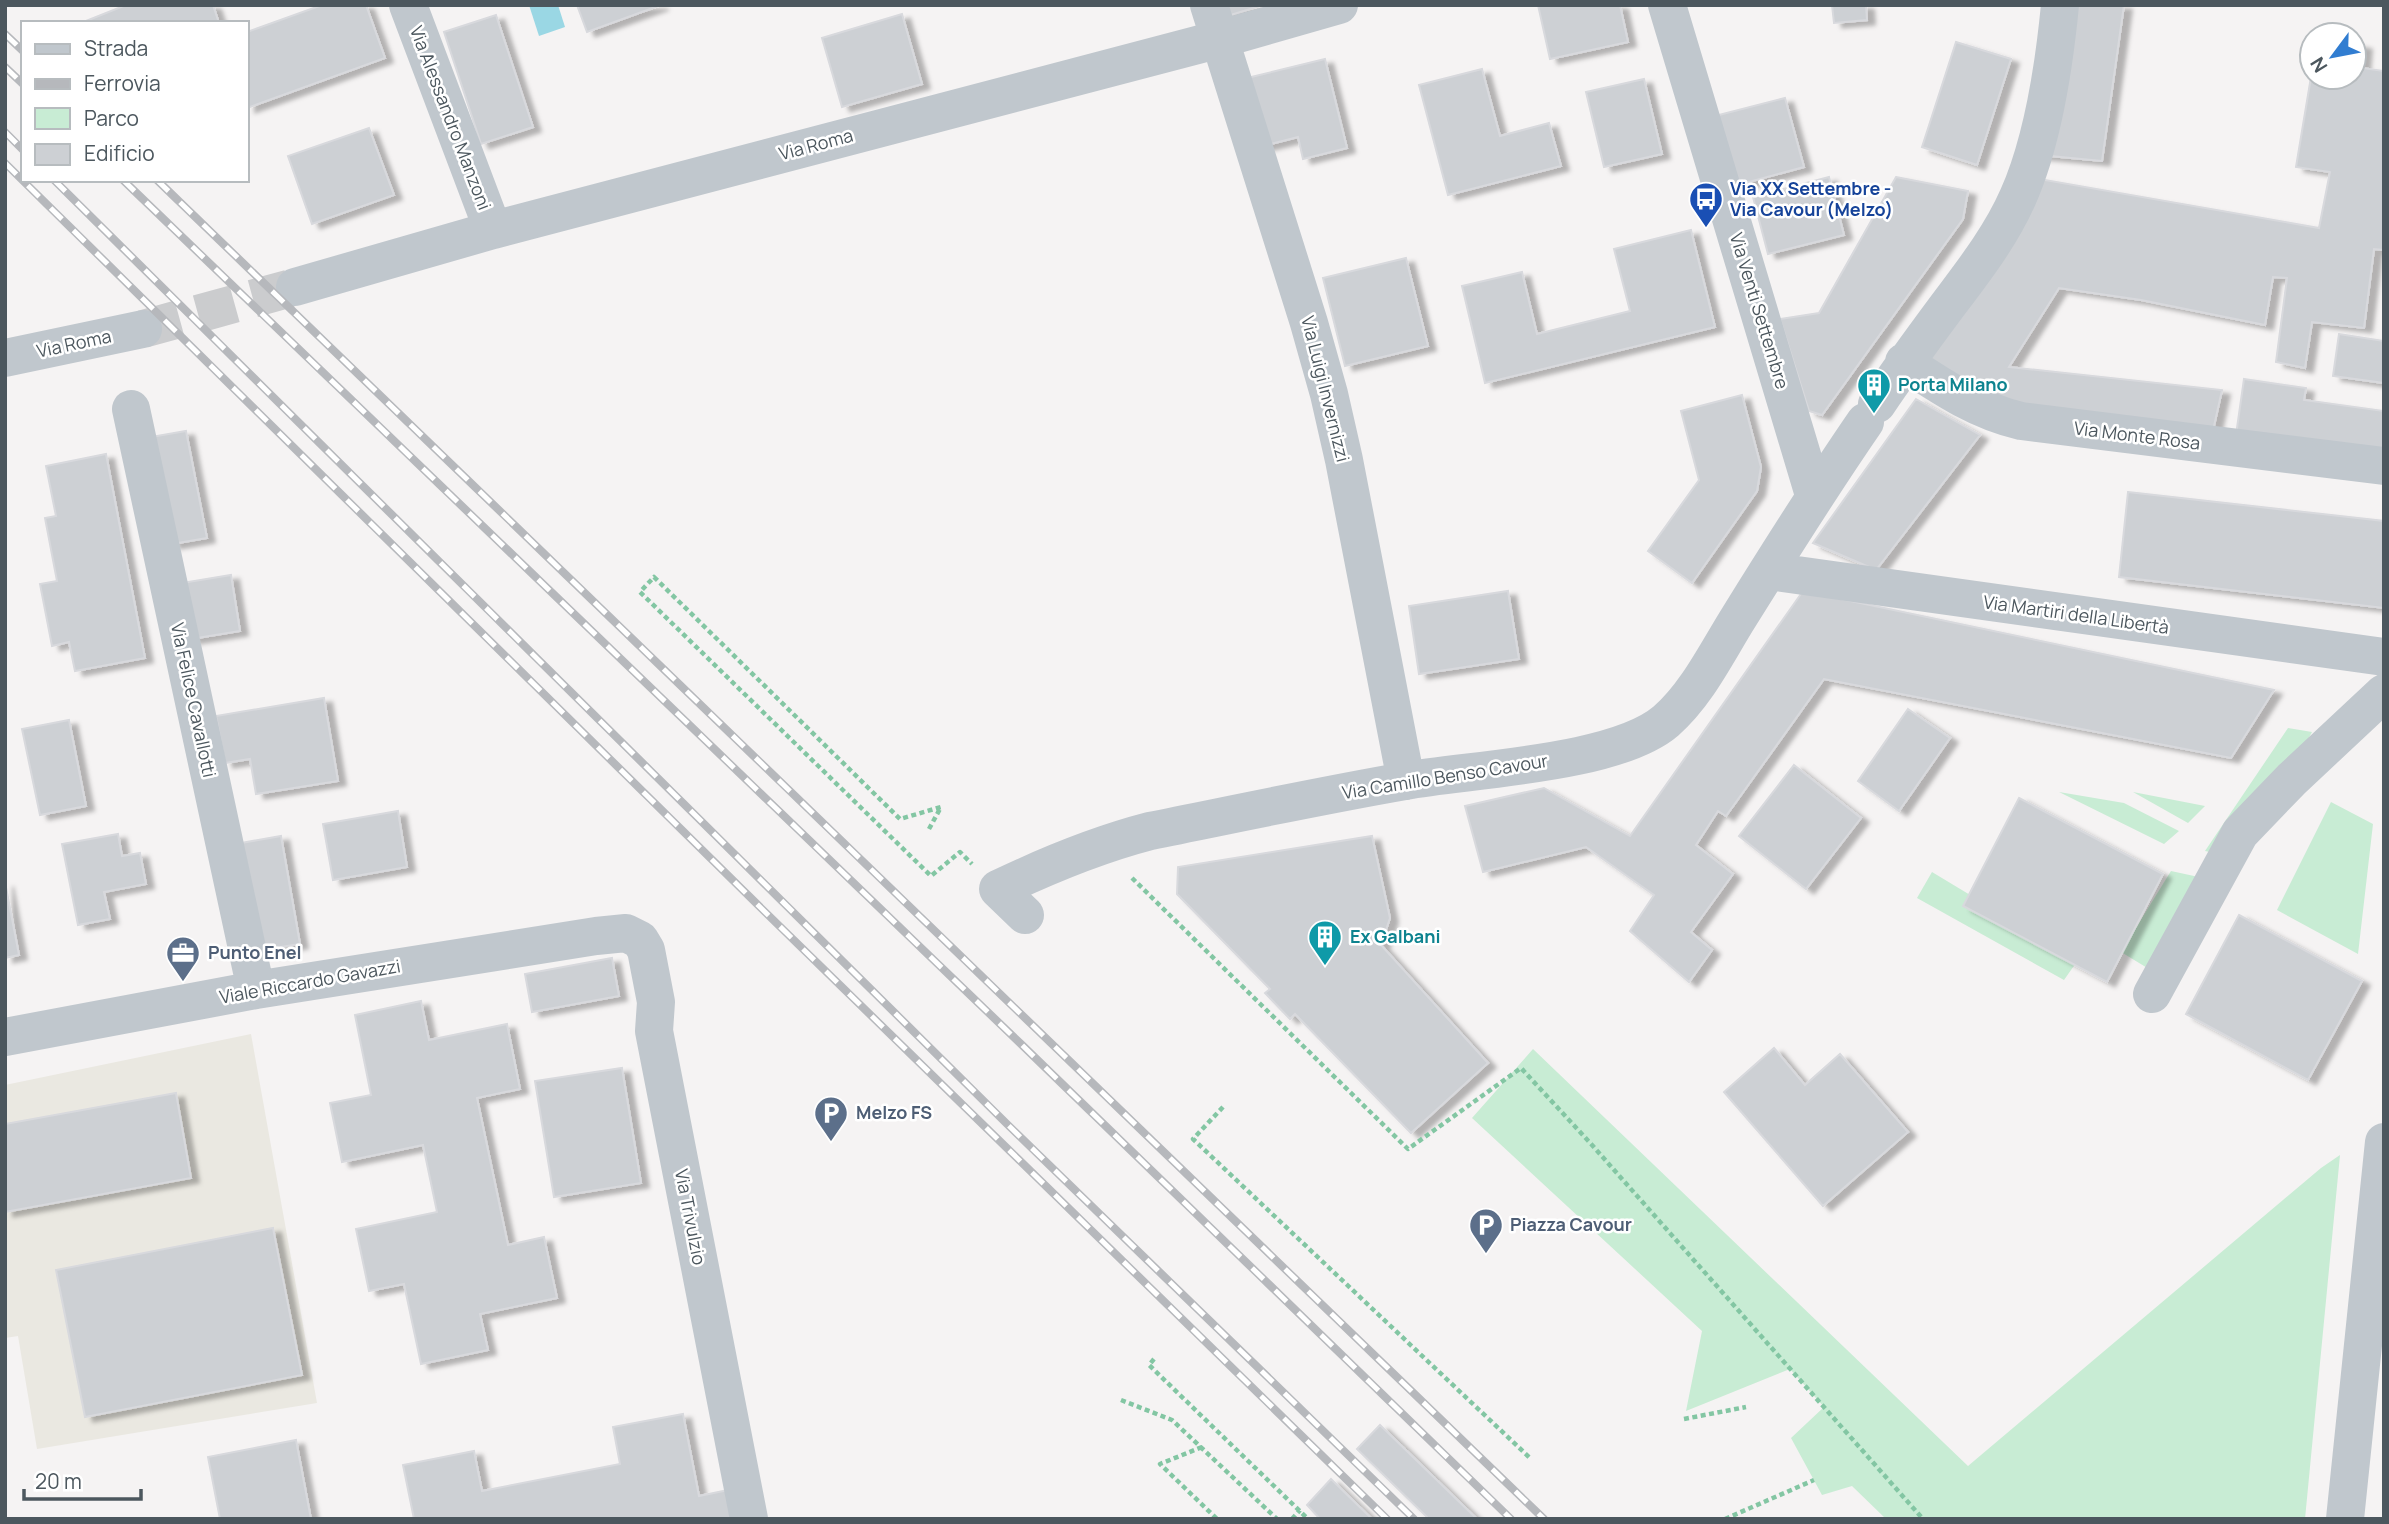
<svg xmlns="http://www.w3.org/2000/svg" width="2389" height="1524" font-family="Manrope,sans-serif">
	<defs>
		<filter id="shadow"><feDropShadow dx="8" dy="4.5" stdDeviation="2" flood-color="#0004"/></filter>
	</defs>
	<rect width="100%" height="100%" fill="#f5f3f3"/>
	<path fill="#eae8e1" d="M251 1034 317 1403 37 1449 18 1336 5 1338V1085Z"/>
	<path fill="#c8ecd4" d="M2288 728 2312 732 2243 859 2205 851Z
		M2059 792 2124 803 2179 831 2164 844Z
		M2133 792 2205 806 2188 823Z
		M2331 802 2373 824 2358 954 2277 910Z
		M2171 871 2231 884 2177 986 2121 952Z
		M1932 872 2078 960 2064 980 1917 898Z
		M1533 1049 1968 1466 2321 1168 2340 1155 2305 1519H1886L1852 1486 1822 1495 1791 1438 1824 1407 1790 1369 1686 1411 1702 1331 1472 1118Z"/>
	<path fill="#9ad7e4" d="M529 5H558L565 27 539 36Z"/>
	<path fill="#cdd0d4" stroke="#d8d9dd" stroke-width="2" filter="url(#shadow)" d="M126 5H213L219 23H81Z
		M322 5H366L385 58 247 108V32Z
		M577 5H661L587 32Z
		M1217 5H1263L1221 18Z
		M1538 5H1620L1628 42 1550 59Z
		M1832 5H1866L1867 20 1834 23Z
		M2061 5H2124L2102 161 2040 155Z
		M902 14 922 84 842 107 822 38Z
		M496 15 533 127 481 144 444 32Z
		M1956 42 2011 59 1977 165 1922 147Z
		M2354 43 2364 45 2362 68 2384 71V250L2374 249 2364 328 2312 322 2305 368 2276 362 2287 278 2273 277 2265 325 2141 300 2059 288 2009 367 2222 390 2212 435 1985 404 1919 362 2034 178 2319 228 2330 172 2296 167 2312 71V77H2354Z
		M1325 59 1347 148 1303 159 1298 137 1263 146 1247 78Z
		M1482 69 1500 136 1549 123 1561 166 1448 195 1419 85Z
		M1644 79 1662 154 1604 167 1586 92Z
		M1785 98 1804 167 1734 186 1715 116Z
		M369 128 394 195 312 224 288 156Z
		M1829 177 1844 235 1768 254 1753 197Z
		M1896 177 1968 191 1963 219 1822 415 1809 411 1780 319 1819 313Z
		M1691 230 1715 327 1485 383 1462 286 1522 272 1537 334 1630 311 1614 249Z
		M1406 258 1428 346 1345 366 1323 278Z
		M2339 334 2384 341V383L2333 376Z
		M2244 379 2306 388 2304 400 2384 411V455L2236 435Z
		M1742 395 1761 467 1757 491 1692 583 1648 551 1699 480 1681 411Z
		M1916 399 1980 435 1876 570 1813 543Z
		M186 431 207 538 172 544 151 437Z
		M106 454 145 658 75 671 69 642 52 646 40 584 57 581 45 518 56 516 46 466Z
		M2128 492 2384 521V608L2119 577Z
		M231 575 240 631 191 639 182 583Z
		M1508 591 1519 659 1419 674 1409 606Z
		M1803 591 2274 690 2231 758 1824 679 1726 816 1718 811 1696 845 1733 874 1691 932 1712 950 1689 982 1630 931 1654 895 1586 847 1483 872 1465 806 1544 788 1630 836Z
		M324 698 338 781 256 794 250 759 225 763 216 716Z
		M1908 709 1950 738 1899 811 1858 781Z
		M69 720 86 806 40 815 22 729Z
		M1794 765 1861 818 1806 889 1739 836Z
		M2019 798 2163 874 2107 982 1963 906Z
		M398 811 407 867 333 880 323 824Z
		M118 834 122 856 140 853 146 884 104 892 110 919 78 925 62 844Z
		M281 836 300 944 261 950 241 843Z
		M1372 836 1390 918 1381 945 1488 1063 1411 1133 1295 1014 1290 1019 1265 993 1270 989 1177 894 1178 867Z
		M5 882 19 955 5 958Z
		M2239 915 2362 981 2308 1080 2186 1014Z
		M612 958 619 996 532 1012 525 974Z
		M421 1001 429 1040 507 1024 520 1089 477 1098 508 1245 544 1237 557 1298 480 1314 488 1350 421 1364 404 1284 369 1291 356 1229 437 1212 423 1145 342 1162 330 1103 371 1095 355 1015Z
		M1774 1048 1805 1085 1840 1054 1908 1132 1823 1206 1724 1092Z
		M622 1068 641 1183 554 1197 535 1081Z
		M176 1093 191 1178 5 1212V1124Z
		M273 1228 302 1375 85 1417 56 1270Z
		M683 1414 699 1496 738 1488 745 1519H414L403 1465 474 1451 482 1491 620 1464 613 1427Z
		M1380 1425 1477 1519H1429L1357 1449Z
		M296 1440 311 1519H220L208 1457Z
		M1331 1479 1372 1519H1320L1307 1505Z"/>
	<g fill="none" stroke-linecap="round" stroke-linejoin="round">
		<path stroke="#cbccce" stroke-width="38" stroke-dasharray="38 19" stroke-linecap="butt" d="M143 329 295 287"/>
		<path stroke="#83c6a3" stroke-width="4.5" stroke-dasharray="5 3.5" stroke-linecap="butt" d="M929 829 941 807 900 819 654 577 640 592 931 876 960 852 972 864
			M1132 878 1408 1149 1521 1068 1592 1145 1923 1519
			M1223 1107 1193 1139 1530 1458
			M1154 1359 1149 1365 1308 1519
			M1121 1400 1172 1420 1277 1519
			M1684 1419 1746 1407
			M1202 1447 1160 1464 1217 1519
			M1292 1519 1300 1510
			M1725 1519 1814 1480"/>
		<path stroke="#c0c7cd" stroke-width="38" d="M408 5 493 230
			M1209 5 1309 323 1329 394 1344 460 1406 781
			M1667 5 1814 495
			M295 287 493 230 1220 39 1339 5
			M5 358 143 329
			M1904 362C1942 387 1977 411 2021 421L2384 466
			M1877 404C1899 371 1922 340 1945 309 1972 273 2000 238 2018 197 2043 141 2054 67 2060 5
			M131 409 256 990
			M1768 571 2384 657
			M1025 915 998 889C1048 865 1096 845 1150 831 1235 814 1319 796 1405 781 1472 769 1616 764 1666 721 1697 694 1717 652 1739 617 1780 551 1821 486 1865 422
			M2152 994 2240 833 2292 779 2384 693
			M5 1037 256 990 596 936 626 933 640 940 646 950 656 1002 654 1031 749 1519
			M2345 1519 2384 1142"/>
		<g stroke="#b6b8bc" stroke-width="8">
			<path id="rail" d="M5 34 23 51
				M5 67 23 84
				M5 132 23 150
				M5 163 762 909 1387 1519
				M54 180 1008 1125 1414 1519
				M123 180 1021 1044 1511 1519
				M157 180 1544 1519"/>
		</g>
		<use href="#rail" stroke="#fff" stroke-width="5" stroke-dasharray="16" stroke-linecap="butt"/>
	</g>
	<defs>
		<g id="bus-pin" transform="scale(1.75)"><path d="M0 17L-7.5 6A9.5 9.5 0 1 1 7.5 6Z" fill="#1a4fb4" stroke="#fff"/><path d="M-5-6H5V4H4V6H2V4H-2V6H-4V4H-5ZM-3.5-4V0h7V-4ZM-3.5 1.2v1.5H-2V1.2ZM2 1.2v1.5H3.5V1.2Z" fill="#fff"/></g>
		<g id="building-pin" transform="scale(1.75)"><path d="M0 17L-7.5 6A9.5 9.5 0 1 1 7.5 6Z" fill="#0f9aa8" stroke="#fff"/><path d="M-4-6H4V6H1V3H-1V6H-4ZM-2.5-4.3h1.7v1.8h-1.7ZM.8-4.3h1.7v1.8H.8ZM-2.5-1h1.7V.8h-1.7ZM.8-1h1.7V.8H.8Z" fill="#fff"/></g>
		<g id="office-pin" transform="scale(1.75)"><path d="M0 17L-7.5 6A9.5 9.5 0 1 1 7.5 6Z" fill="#5c6f8a" stroke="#fff"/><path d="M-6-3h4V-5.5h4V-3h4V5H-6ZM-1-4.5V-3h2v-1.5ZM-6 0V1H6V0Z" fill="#fff"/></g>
		<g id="parking-pin" transform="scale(1.75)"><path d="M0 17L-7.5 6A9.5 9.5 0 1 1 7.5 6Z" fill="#5c6f8a" stroke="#fff"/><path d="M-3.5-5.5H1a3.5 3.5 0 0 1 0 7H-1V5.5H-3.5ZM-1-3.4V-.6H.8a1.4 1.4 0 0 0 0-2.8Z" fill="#fff"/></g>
	</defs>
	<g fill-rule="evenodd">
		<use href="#bus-pin" x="1706" y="199"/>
		<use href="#building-pin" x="1874" y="385"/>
		<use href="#building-pin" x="1325" y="937"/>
		<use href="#office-pin" x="183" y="953"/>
		<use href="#parking-pin" x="831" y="1113"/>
		<use href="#parking-pin" x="1486" y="1225"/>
	</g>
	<g text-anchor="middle" stroke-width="5" stroke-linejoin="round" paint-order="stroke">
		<g font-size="18" fill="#4c575e" stroke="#fff">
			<text transform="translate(450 118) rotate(69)" y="6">Via Alessandro Manzoni</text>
			<text transform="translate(816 145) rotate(-15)" y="6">Via Roma</text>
			<text transform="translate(1759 311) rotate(73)" y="6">Via Venti Settembre</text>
			<text transform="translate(74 344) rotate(-12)" y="6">Via Roma</text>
			<text transform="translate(1325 389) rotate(76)" y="6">Via Luigi Invernizzi</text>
			<text transform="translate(2137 436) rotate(7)" y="6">Via Monte Rosa</text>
			<text transform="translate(2076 615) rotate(8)" y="6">Via Martiri della Libertà</text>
			<text transform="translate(193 700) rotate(78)" y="6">Via Felice Cavallotti</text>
			<text transform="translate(1445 777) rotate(-9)" y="6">Via Camillo Benso Cavour</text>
			<text transform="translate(310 982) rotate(-10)" y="6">Viale Riccardo Gavazzi</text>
			<text transform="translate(690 1217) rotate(79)" y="6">Via Trivulzio</text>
		</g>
		<g font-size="18" font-weight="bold" fill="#164399" stroke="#fff" text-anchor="start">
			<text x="1730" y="195">Via XX Settembre -<tspan x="1730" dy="21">Via Cavour (Melzo)</tspan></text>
		</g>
		<g font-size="18" font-weight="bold" fill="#0d838f" stroke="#fff" text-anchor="start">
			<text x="1898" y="391">Porta Milano</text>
			<text x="1350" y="943">Ex Galbani</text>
		</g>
		<g font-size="18" font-weight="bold" fill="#4e5e75" stroke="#fff" text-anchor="start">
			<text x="208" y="959">Punto Enel</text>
			<text x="856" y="1119">Melzo FS</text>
			<text x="1510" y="1231">Piazza Cavour</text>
		</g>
	</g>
	<rect width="2389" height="1524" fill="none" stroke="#4c575e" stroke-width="14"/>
	<rect x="21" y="21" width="228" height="161" fill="#ffffff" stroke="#b7bcbf" stroke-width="2"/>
	<rect x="35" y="44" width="35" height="10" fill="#c0c7cd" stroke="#b7bcbf" stroke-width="2"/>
	<text x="84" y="56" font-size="21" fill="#4c575e">Strada</text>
	<rect x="35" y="79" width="35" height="10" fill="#b6b8bc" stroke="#b7bcbf" stroke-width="2"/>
	<text x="84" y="91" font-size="21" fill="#4c575e">Ferrovia</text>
	<rect x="35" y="108" width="35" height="21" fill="#c8ecd4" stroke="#b7bcbf" stroke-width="2"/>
	<text x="84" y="126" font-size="21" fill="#4c575e">Parco</text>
	<rect x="35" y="144" width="35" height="21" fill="#cdd0d4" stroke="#b7bcbf" stroke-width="2"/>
	<text x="84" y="161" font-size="21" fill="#4c575e">Edificio</text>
	<g transform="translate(2333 56) rotate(238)"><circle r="33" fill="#ffffff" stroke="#b7bcbf" stroke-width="2"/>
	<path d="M0-5L12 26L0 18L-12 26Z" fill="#317dd1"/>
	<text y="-10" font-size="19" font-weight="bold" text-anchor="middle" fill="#4c575e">N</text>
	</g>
	<path d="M24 1489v10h117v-10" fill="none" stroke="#4c575e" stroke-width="3.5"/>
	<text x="35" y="1489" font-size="21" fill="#4c575e" stroke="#ffffff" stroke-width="5" paint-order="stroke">20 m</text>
</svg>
